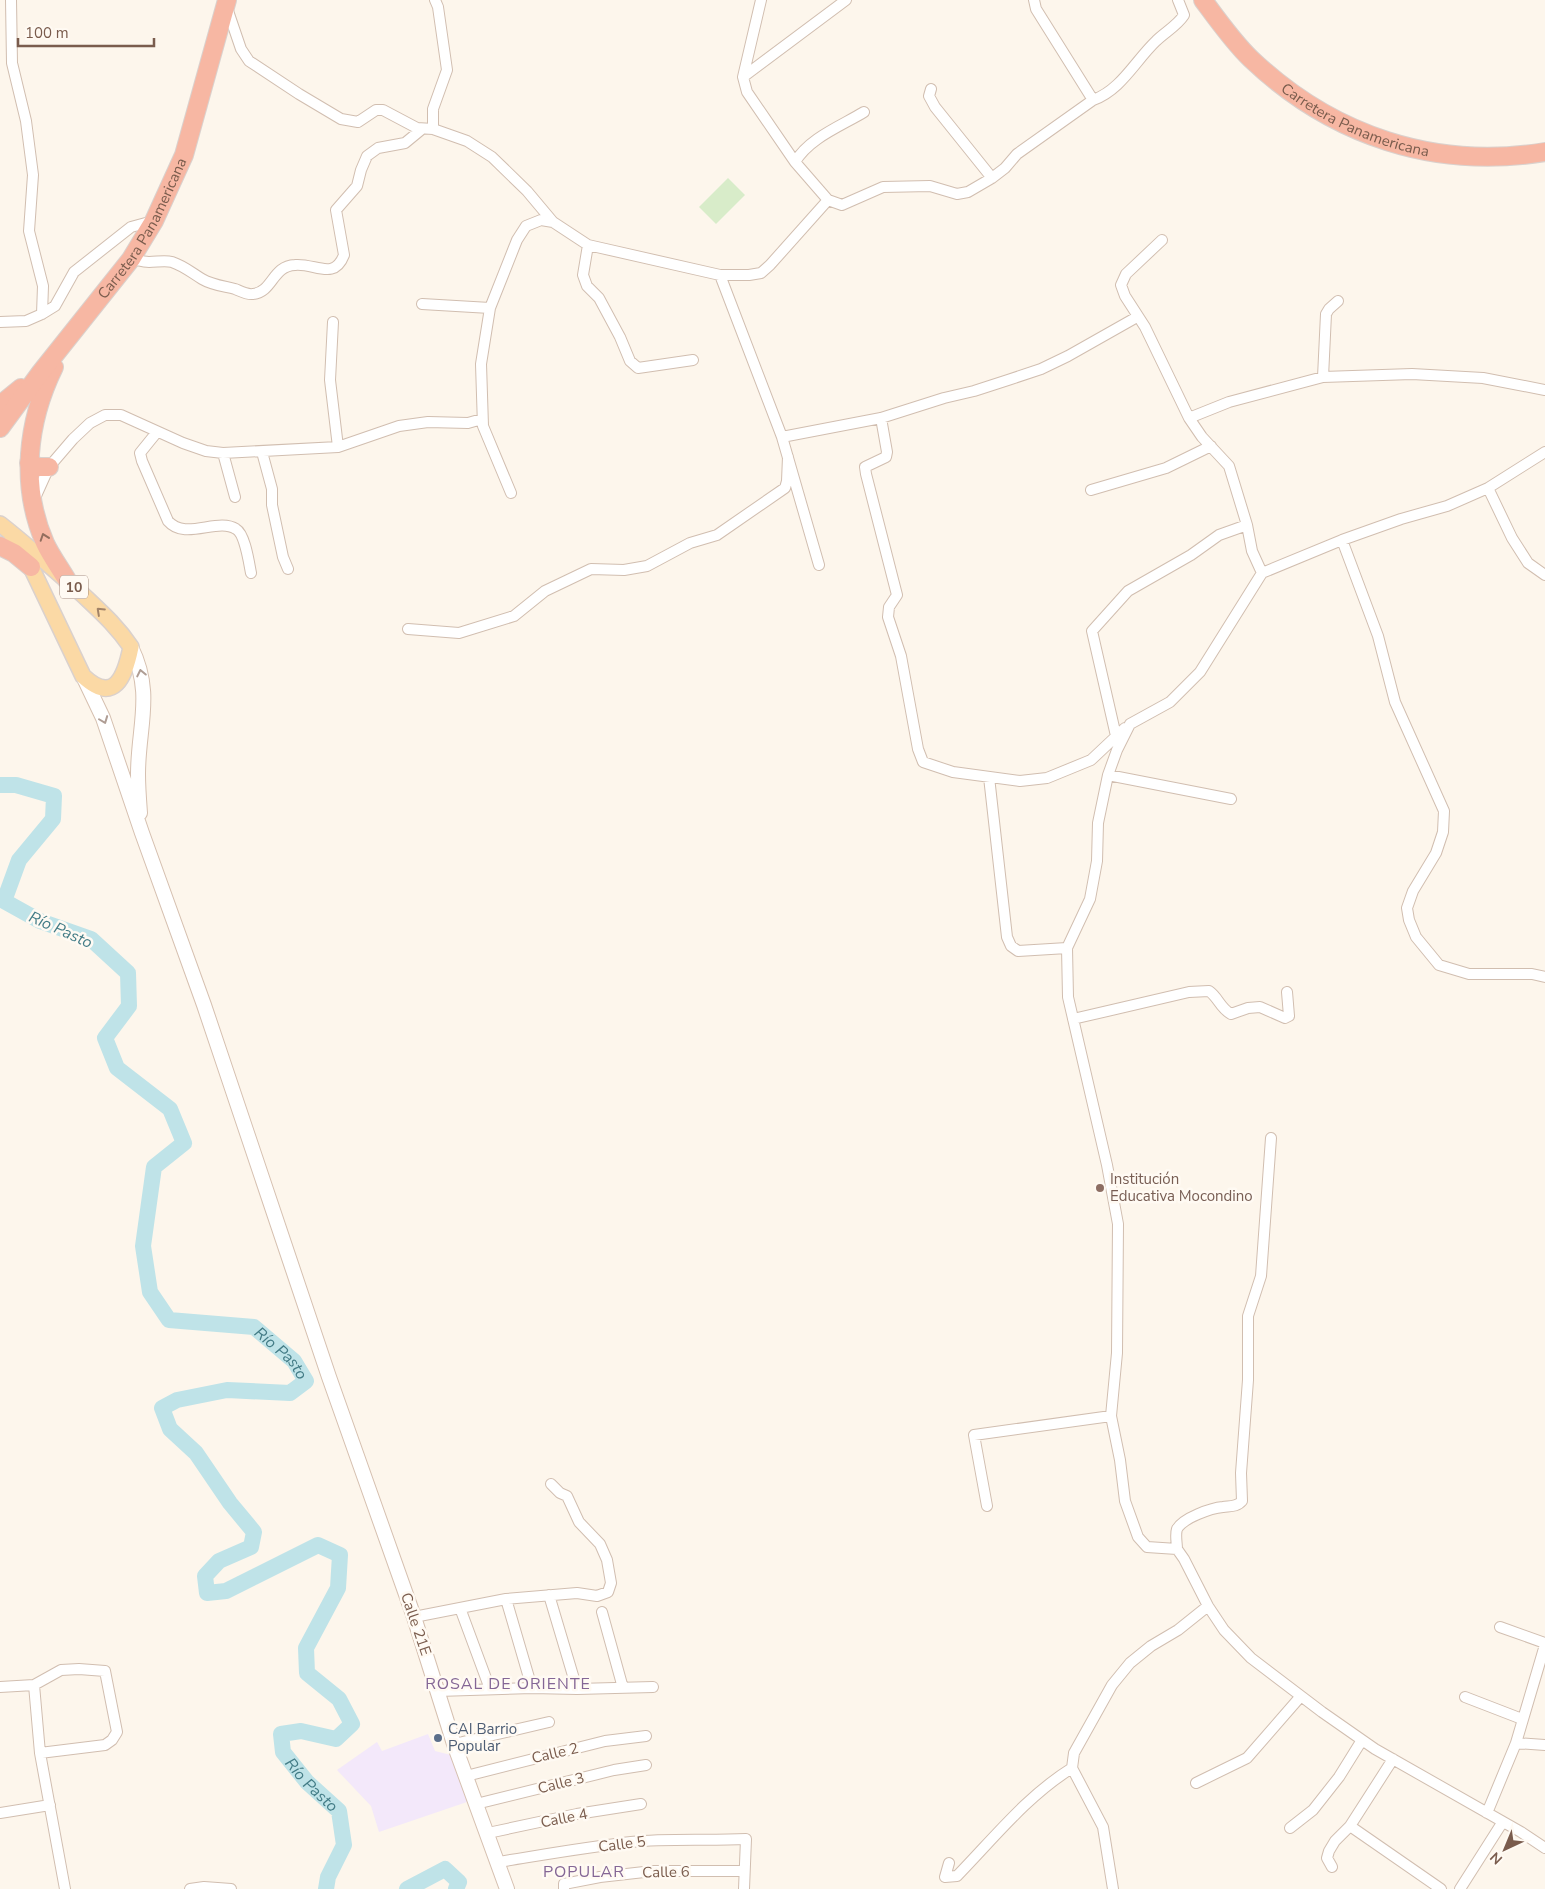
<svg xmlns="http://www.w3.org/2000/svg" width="1545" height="1889" font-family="'Nunito Sans',sans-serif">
	<rect width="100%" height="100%" fill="#fdf6ec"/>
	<path fill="#f3e8fa" d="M428 1734 435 1751 451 1755 467 1802 379 1832 371 1806 337 1770 377 1742 382 1751Z"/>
	<path fill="#d8ecc9" d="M728 178 745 195 716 224 699 207Z"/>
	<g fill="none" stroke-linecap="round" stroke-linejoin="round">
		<g stroke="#bfe3e8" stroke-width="16">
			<path id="s1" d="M0 785H16L54 796 53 819 19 860 4 901 40 921 91 939 128 973 129 1006 105 1038 117 1068 170 1109 184 1143 154 1167 143 1246 150 1292 169 1320 254 1327 294 1361 306 1381 290 1393 227 1390 177 1400 162 1408 170 1429 196 1453 230 1503 254 1532 251 1547 219 1561 205 1576 207 1593 226 1591 318 1545 340 1555 338 1588 306 1648 307 1673 339 1699 352 1724 336 1739 301 1731 281 1734 283 1752 307 1782 339 1811 344 1845 328 1877 326 1889"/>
			<path d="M407 1889 445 1869 459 1882 456 1889"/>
		</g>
		<g stroke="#d1beb0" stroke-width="12">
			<path id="street" d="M11 0 12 63 26 121 33 175 29 231 43 286 42 314
				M761 0 743 77 747 92 795 162 828 200 842 205 883 187 930 186 957 194 968 192 992 178 1005 168 1017 154 1093 100C1121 90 1135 61 1156 41 1165 32 1177 26 1184 15L1178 0
				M1034 0 1036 9 1093 100
				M227 8 241 49 249 61 299 94 341 119 358 122 376 110H383L417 128 433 129 467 141 492 157 527 191 553 222 588 245 720 275H749L761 273 770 265 828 200
				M743 77 846 0
				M931 89 929 96 935 107 992 178
				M433 129V109L447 70 438 7 435 0
				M795 162C809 138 841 126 864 112
				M1162 240 1126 274 1121 285 1125 296 1145 327 1189 418 1202 437 1229 466 1247 525 1252 551 1262 573
				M588 245 583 275 587 286 599 298 620 337 630 361 638 368 693 360
				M131 259C137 260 143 262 149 262 157 262 165 260 172 262 184 266 192 273 202 279 212 285 223 286 235 289 240 291 247 295 253 294 273 292 272 266 295 265 315 263 334 281 344 255L336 210 357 186 361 170 367 156 378 148 405 143 422 129
				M720 275 782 437 819 565
				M422 304 490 308
				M0 322 26 321 42 314 55 306 74 272 131 227 153 221
				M333 322 330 380 338 447
				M1323 377 1326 314 1329 309 1338 301
				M881 418 887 452 886 457 865 467 866 474 897 595 889 607 888 617 901 656 918 749 923 762 953 772 1020 781 1047 778 1091 760 1125 728
				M1189 418 1229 402 1323 377 1412 374 1483 378 1545 390
				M157 432 140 453 142 461 168 521C185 541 218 517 236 529 245 534 249 563 251 573
				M782 437 881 418 944 398 974 391 1008 380 1041 369 1068 356 1137 317
				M262 452 272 489V505L283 557 288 569
				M1545 452 1488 488 1447 506 1401 519 1342 540 1262 573 1200 672 1170 702 1130 724 1117 750 1108 775 1098 823 1097 861 1090 899 1067 948 1068 997 1107 1165 1118 1224 1117 1353 1111 1416 1120 1460 1125 1501 1138 1537 1147 1547 1177 1549 1184 1559 1208 1606 1224 1630 1251 1658 1322 1712 1375 1749 1521 1832 1545 1848
				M223 453 235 497
				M1488 488 1512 538 1528 563 1545 575
				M1091 490 1166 468 1211 446
				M511 493 483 426 481 364 490 308 517 240 526 226 541 220 553 222
				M35 498 49 467 73 439 90 423 105 415H121L183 443 206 451 223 453 338 447 399 426 428 422 468 423 482 419
				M1342 540 1378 636 1395 702 1444 811 1443 832 1436 853 1413 891 1407 908 1409 920 1416 937 1439 965 1469 974H1532L1545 977
				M408 629 459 633 514 616 545 591 591 569 624 570 647 566 690 543 717 535 785 488 787 481 788 457
				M1116 736 1092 631 1128 591 1191 555 1219 535 1247 525
				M1108 775 1231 799
				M989 777 1007 937 1011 946 1018 951 1067 948
				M1073 1019 1189 992 1209 991C1218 997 1220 1008 1231 1014L1248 1008 1260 1007 1285 1018 1289 1016 1287 992
				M987 1506 974 1435 1111 1416
				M1177 1549C1177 1543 1175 1535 1177 1529 1183 1518 1211 1508 1223 1507 1230 1506 1237 1507 1242 1501L1241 1473 1248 1380V1316L1261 1276 1271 1138
				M549 1595 577 1689
				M506 1599 532 1688
				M460 1608 490 1689
				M602 1612 623 1688
				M414 1617 506 1599 577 1593 597 1596 608 1592 611 1583 607 1560 600 1544 579 1522 567 1496 560 1493 551 1484
				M1500 1627 1545 1643
				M34 1685 40 1753 65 1889
				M0 1687 34 1685 61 1670 79 1669 105 1671 117 1732 112 1740 105 1745 40 1753
				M438 1691 532 1688 577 1689 653 1687
				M1465 1697 1522 1719
				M1516 1743 1545 1745
				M454 1744 549 1722
				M466 1776 605 1741 646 1736
				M1196 1783 1247 1758 1301 1696
				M476 1804 614 1770 646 1765
				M0 1813 50 1805
				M1487 1813 1516 1743 1545 1645
				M1350 1826 1441 1889
				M1290 1828 1313 1810 1339 1777 1362 1740
				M488 1833 577 1814 641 1804
				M498 1862C542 1855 587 1847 631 1842 670 1838 708 1841 746 1839L744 1889
				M949 1863 945 1877 957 1876C994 1838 1027 1796 1072 1768
				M1332 1867 1327 1858 1329 1851 1335 1841 1350 1826 1393 1759
				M190 1889 204 1887 231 1889
				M564 1889V1884L600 1877 653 1871H744
				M1113 1889 1103 1827 1072 1768 1074 1753 1112 1685 1130 1663 1151 1646 1178 1630 1208 1606
				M1460 1889 1502 1823"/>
		</g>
		<g stroke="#d6c0b0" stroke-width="16">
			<path id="secondary" d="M131 647C154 693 138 727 138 774 138 787 139 800 140 813
				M83 676 103 718 142 833 204 1005 329 1377 414 1617 454 1744 507 1889"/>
		</g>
		<g stroke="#dad1cd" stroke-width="18">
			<path id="primary" d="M0 524C28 546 55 570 82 594 101 612 116 625 131 647 125 677 114 705 83 676L31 567 10 532"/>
		</g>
		<g stroke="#dad1cd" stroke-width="20">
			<g id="highway">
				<path id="s2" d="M1203 0C1217 19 1234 43 1251 59 1332 136 1435 170 1545 152"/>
				<path d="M54 367C27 422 20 486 45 543 51 556 60 568 67 580"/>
				<path d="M0 405 21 388"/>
				<path id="s3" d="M0 428 41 372 131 259 154 221 184 155 227 0"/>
				<path d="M29 463 39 467H49"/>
				<path d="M0 546 14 553 31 567"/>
			</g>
		</g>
		<use href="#street" stroke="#fff" stroke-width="10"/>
		<use href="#secondary" stroke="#fff" stroke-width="14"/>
		<use href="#primary" stroke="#fbd9a5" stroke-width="15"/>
		<use href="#highway" stroke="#f7b7a3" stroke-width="18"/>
	</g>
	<defs><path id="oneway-chevron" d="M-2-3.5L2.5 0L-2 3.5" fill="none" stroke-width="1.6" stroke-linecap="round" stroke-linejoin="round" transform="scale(1.25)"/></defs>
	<use stroke="#936e5e" href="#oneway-chevron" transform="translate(44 537) rotate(-109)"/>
	<use stroke="#a18267" href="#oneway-chevron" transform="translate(100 611) rotate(-137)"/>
	<g stroke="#af9d94">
		<use href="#oneway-chevron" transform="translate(141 673) rotate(-102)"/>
		<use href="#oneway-chevron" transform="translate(104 720) rotate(69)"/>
	</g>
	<circle fill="#8d6e63" stroke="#fffaf3" stroke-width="2" cx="1100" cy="1188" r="5"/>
	<circle fill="#5c6f8a" stroke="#fffaf3" stroke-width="2" cx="438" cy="1738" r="5"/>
	<g text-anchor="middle" stroke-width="5" stroke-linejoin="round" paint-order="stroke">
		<rect fill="#fffaf3" stroke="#a28b7f" stroke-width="1" x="60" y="575.5" width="28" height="23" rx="4"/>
		<g font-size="14" font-weight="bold" fill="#7a5c4d">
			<text x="74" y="592">10</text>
		</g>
		<g font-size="15" fill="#7a5c4d" stroke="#fffaf3">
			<text dy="5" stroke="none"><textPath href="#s2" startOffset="199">Carretera Panamericana</textPath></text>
			<text dy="5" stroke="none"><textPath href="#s3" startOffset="246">Carretera Panamericana</textPath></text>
			<text transform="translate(416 1624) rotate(71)" y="5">Calle 21E</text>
			<text transform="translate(555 1753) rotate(-13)" y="5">Calle 2</text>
			<text transform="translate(561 1783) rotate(-14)" y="5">Calle 3</text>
			<text transform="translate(564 1818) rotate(-11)" y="5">Calle 4</text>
			<text transform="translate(622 1844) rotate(-7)" y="5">Calle 5</text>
			<text transform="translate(666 1872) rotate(-1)" y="5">Calle 6</text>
		</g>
		<g font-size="15" fill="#785e54" stroke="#fffaf3" text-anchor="start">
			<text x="1110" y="1184">Institución<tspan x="1110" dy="17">Educativa Mocondino</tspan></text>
		</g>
		<g font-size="15" fill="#4e5e75" stroke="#fffaf3" text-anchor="start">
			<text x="448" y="1734">CAI Barrio<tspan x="448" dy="17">Popular</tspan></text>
		</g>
		<g font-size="16" font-style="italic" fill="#437c86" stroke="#fffaf3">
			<text transform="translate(61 929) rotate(24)" y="6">Río Pasto</text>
			<text dy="6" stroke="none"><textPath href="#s1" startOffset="852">Río Pasto</textPath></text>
			<text dy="6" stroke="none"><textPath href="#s1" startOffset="1766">Río Pasto</textPath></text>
		</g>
		<g font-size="16" letter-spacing="1" fill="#846695" stroke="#fffaf3">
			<text x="508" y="1689">ROSAL DE ORIENTE</text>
			<text x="584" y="1877">POPULAR</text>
		</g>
	</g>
	<g transform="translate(1505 1849) rotate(224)" stroke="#fffaf3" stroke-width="4" paint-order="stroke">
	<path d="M0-4L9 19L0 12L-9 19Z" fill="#7a5c4d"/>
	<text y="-8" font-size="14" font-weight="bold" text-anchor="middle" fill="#7a5c4d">N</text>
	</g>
	<path d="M18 38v8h136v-8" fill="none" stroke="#7a5c4d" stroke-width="2.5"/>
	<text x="25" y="38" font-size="15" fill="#7a5c4d" stroke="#fffaf3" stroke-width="4" paint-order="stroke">100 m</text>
</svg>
